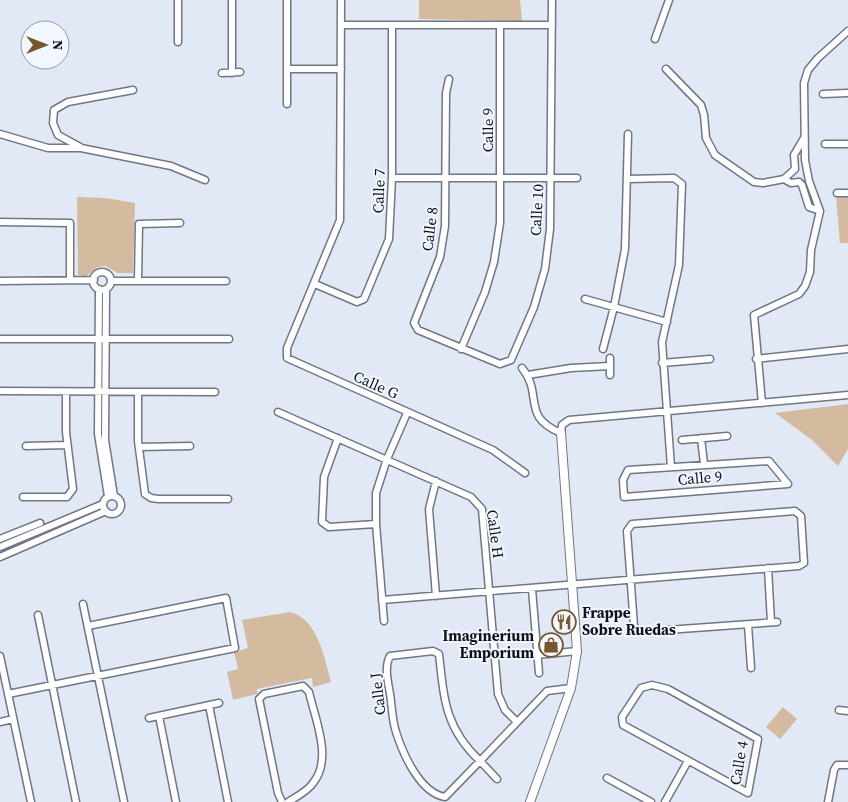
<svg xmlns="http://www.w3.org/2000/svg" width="848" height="802" font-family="'Source Serif 4',serif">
	<rect width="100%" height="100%" fill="#e1e9f7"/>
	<path fill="#d4ba9f" d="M419 0H520L522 21 419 19Z
		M836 196 848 197V243H840Z
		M77 197 106 198 135 203 133 273H118L105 266 98 267 86 276 78 275Z
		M848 404V449L838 466 812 440 775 413Z
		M290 612C318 619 324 657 331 682L313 687 312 678 257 689V694L233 700 227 672 238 669 234 652 248 648 242 620Z
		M783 707 797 719 780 739 766 727Z"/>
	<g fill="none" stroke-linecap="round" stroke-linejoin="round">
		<g stroke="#707783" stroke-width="9">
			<path id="minor" d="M287 0V104
				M341 0 340 220 287 348V358L493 450 525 473
				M341 25H552
				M655 39 669 0
				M178 42V0
				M287 69H341
				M666 69 701 105 704 115 706 138 715 155 754 182 763 183 784 179 791 183 799 182 802 185 809 207 820 211
				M222 73 240 72
				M232 73V0
				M449 79 446 93 445 226 440 257 414 323 418 330 500 364 511 360 534 307 545 269 550 229 552 0
				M823 94 848 93
				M0 134 48 148H81L171 166 205 180
				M825 144H848
				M80 147 58 135 53 123 54 110 68 102 133 90
				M392 178H577
				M628 179 674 178 682 184 679 265 662 342 671 467
				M784 179 795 169 794 155 804 138
				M837 193H848
				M0 222 70 223V280
				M93 281a9 9 0 1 1 18 0a9 9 0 1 1-18 0Z
				M0 281 94 280
				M111 281H226
				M138 281 139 224 180 223
				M315 284 357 302 364 299 389 239 392 178V25
				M99 289 98 434 108 496
				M106 289 105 440 114 496
				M585 299 667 322
				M0 339H229
				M461 349 485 292 494 262 500 223V25
				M603 349 614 307 625 249 628 134
				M610 358V375
				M756 359 848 349
				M662 363 710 359
				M522 368C544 395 520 416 561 433L562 425 569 420 848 395
				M528 375 571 368 610 366
				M0 391 215 392
				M138 392V441L145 494 151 498 158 499H228
				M762 403 754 315 799 294 805 286 810 272 811 250 820 211 809 181 805 160 804 83 808 70 818 58 848 31
				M278 412 471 497 482 509 498 694 505 710 517 722
				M338 438 324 477 322 522 329 527 376 524
				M701 438 704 464
				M682 440 727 436
				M26 446 67 445
				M139 447 190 446
				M769 461 788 484 624 497 623 480 628 470Z
				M436 481 429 509 436 596
				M103 505a9 9 0 1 1 18 0a9 9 0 1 1-18 0Z
				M23 497H67L73 489 66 432V393
				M0 539 40 523
				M0 547 103 504
				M0 557 106 511
				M768 568 771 622
				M532 589 539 673
				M382 600 799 566 804 563 801 516 795 511 632 524 627 531 634 626 639 632 777 622
				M83 604 124 802
				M38 615 76 802
				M384 621 376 524V493L387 459 407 413
				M748 625 751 668
				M433 651 439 654C444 699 445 728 480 761L445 797C420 793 403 754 396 732 392 720 392 706 390 694 388 682 384 667 390 656Z
				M537 655 577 651
				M0 656 31 802
				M652 685 668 689 758 739 748 793 623 725 622 717 641 688Z
				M8 694 235 648 226 598 88 626
				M209 705 228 802
				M839 710 848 711
				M159 716 176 802
				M149 718 219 703
				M0 722 13 719
				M607 778 651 802
				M497 779 480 761 547 691 571 688
				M282 802 278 793 259 699 264 694 303 686 309 692C315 719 333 759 313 783 308 791 296 797 288 802
				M665 802 688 761
				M828 802 834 770 837 765H848"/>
		</g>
		<g stroke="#707783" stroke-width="10">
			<path id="tertiary" d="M530 802 571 688 577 651 561 433"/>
		</g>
		<use href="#minor" stroke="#fff" stroke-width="6"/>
		<use href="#tertiary" stroke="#fff" stroke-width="8"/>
	</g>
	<defs>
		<g id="restaurant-ring" transform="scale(1.25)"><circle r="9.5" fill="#f1f6ff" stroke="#78562e" stroke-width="1.5"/><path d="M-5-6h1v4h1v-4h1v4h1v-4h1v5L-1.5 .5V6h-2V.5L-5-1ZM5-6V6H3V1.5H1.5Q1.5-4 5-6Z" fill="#78562e"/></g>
		<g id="shop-ring" transform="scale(1.25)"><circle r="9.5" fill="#f1f6ff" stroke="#78562e" stroke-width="1.5"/><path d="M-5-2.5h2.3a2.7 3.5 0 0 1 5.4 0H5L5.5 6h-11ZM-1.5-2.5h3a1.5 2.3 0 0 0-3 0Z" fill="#78562e"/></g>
	</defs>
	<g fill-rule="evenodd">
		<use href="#restaurant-ring" x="564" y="622"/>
		<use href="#shop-ring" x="551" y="645"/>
	</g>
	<g text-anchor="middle" stroke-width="4" stroke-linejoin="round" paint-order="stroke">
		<g font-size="15" fill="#101217" stroke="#f1f6ff">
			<text transform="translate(488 130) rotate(-90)" y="5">Calle 9</text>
			<text transform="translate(379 191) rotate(-88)" y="5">Calle 7</text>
			<text transform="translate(537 210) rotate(-87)" y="5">Calle 10</text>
			<text transform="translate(430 229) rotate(-83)" y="5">Calle 8</text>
			<text transform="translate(376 385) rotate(24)" y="5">Calle G</text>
			<text transform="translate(700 478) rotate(-5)" y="5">Calle 9</text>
			<text transform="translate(495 534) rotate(82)" y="5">Calle H</text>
			<text transform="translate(378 694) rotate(-97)" y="5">Calle J</text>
			<text transform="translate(739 763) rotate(-80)" y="5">Calle 4</text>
		</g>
		<g font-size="15" font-weight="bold" fill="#101217" stroke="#f1f6ff" text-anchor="start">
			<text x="582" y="618">Frappe<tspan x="582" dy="17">Sobre Ruedas</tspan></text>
			<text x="534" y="641" text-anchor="end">Imaginerium<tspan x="534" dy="17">Emporium</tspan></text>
		</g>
	</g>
	<g transform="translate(45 45) rotate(90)"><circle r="24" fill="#f1f6ff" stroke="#979ba2"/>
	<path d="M0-4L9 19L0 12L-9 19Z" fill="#78562e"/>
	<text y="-8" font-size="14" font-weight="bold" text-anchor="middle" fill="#101217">N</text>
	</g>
</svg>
